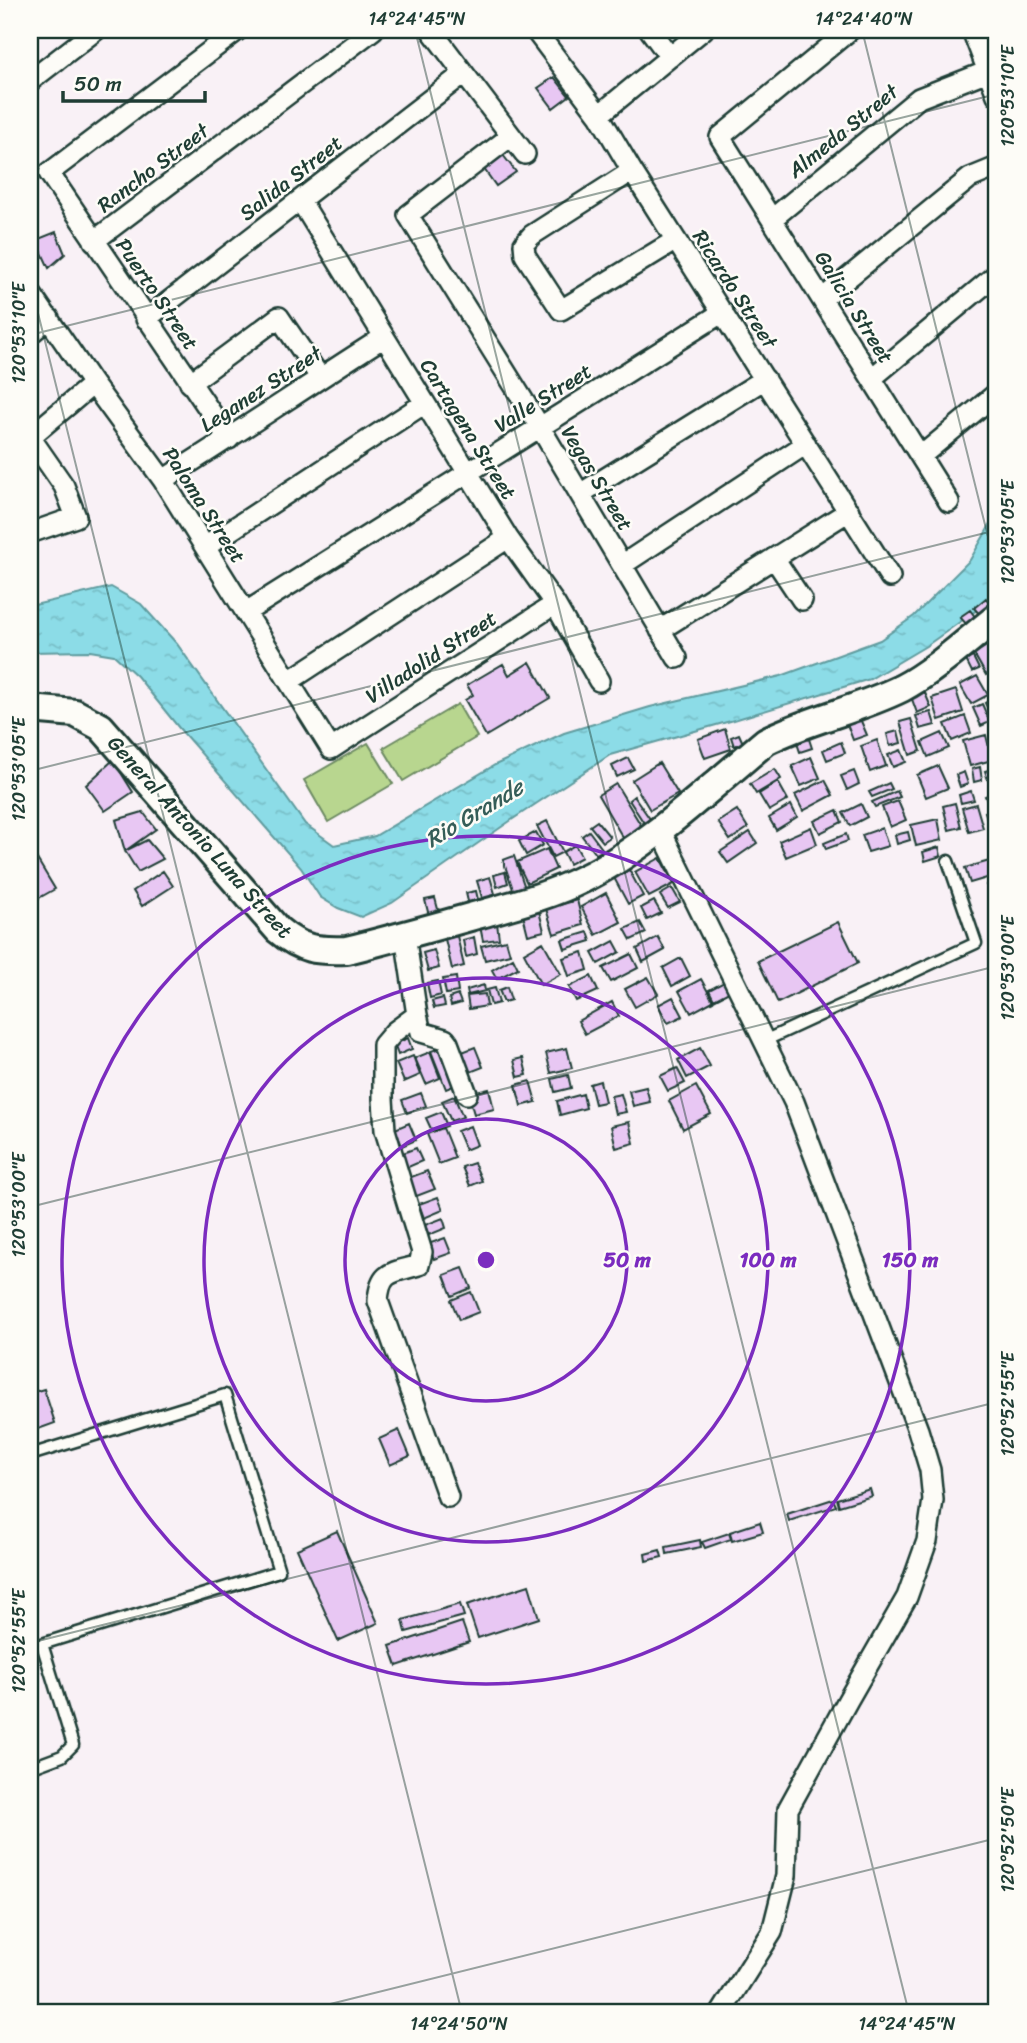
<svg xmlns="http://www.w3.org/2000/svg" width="1027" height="2043" font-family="Sriracha,sans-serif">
	<defs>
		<pattern id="water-ripples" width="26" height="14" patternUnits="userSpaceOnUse" patternTransform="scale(1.75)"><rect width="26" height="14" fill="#8cdce7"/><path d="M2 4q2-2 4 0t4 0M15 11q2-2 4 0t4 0" fill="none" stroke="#78bec7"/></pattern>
	</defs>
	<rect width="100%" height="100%" fill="#f9f1f6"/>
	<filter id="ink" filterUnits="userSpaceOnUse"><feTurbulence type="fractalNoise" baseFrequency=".0143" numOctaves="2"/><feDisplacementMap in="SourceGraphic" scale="14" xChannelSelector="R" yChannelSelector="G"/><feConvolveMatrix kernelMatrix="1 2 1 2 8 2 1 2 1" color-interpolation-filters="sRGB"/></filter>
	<g filter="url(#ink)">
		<path fill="#b8d68f" stroke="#6c8a62" stroke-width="2" d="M458 704 477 737 403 781 383 748Z
			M368 743 393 784 328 822 304 780Z"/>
		<path fill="url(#water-ripples)" stroke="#609c9f" stroke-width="2" d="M997 513V589L981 607 926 646 870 679 734 720 610 755 513 819 392 903 361 917 338 908 320 897 301 868 179 728 137 676 114 655 90 651 30 652V606L111 587 141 604 177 644 305 824 334 845 375 836 495 765 564 733 650 707 781 676 880 640 914 616 970 560Z"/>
		<path fill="#e8c7f3" stroke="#1f3d34" stroke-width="2" d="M554 77 569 96 553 108 538 88Z
			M503 155 516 172 496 186 484 169Z
			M56 232 65 254 49 268 36 240Z
			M986 598 993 608 982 617 974 608Z
			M970 610 976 618 967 625 960 617Z
			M995 641 997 645V668L986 675 974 654Z
			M973 657 979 669 972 672 966 660Z
			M530 662 550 698 486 736 465 700 473 695 467 685 503 664 509 675Z
			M977 676 988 695 971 704 960 685Z
			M922 686 931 707 917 713 909 691Z
			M956 690 963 712 939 720 932 698Z
			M997 696V723L995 724 985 703Z
			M982 704 990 722 981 726 973 708Z
			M931 712 935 725 920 729 916 716Z
			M858 714 867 735 853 740 845 719Z
			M965 716 971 733 952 741 945 724Z
			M911 719 921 751 910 755 900 722Z
			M725 729 731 749 705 758 698 739Z
			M898 731 901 743 890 746 887 734Z
			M807 733 812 748 800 752 795 737Z
			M942 733 949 748 928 757 922 742Z
			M739 734 743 743 734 746 731 737Z
			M986 735 992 760 970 766 963 741Z
			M877 740 886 766 870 772 861 746Z
			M841 742 845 753 827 760 823 750Z
			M901 750 906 762 893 767 888 755Z
			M811 757 820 778 801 786 792 766Z
			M628 758 634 769 617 777 612 766Z
			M113 760 133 792 105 811 86 785Z
			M659 763 678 794 650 810 632 780Z
			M938 766 948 788 926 797 917 775Z
			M980 767 982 780 974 782 972 769Z
			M996 768 997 777 988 780 985 771Z
			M775 769 781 779 756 794 750 784Z
			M854 771 859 784 847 790 841 776Z
			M964 772 968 784 960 787 956 775Z
			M825 780 833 795 803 811 795 795Z
			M778 782 788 800 769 811 759 794Z
			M889 783 892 789 872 797 869 792Z
			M616 784 642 827 623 838 598 795Z
			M897 791 900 797 875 807 872 802Z
			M971 791 974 800 961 803 959 795Z
			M997 791V801L989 805 985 796Z
			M634 796 650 819 644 823 629 800Z
			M898 801 906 820 890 827 882 807Z
			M955 803 961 827 949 830 943 806Z
			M861 804 867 817 850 826 843 813Z
			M976 804 983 828 969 832 962 808Z
			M791 805 797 817 776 830 769 818Z
			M997 808V822L989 825 985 812Z
			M737 810 748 828 730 840 718 822Z
			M837 810 842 822 820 833 814 821Z
			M143 812 156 829 125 851 116 820Z
			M938 819 942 840 916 846 911 825Z
			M547 821 563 852 553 857 537 826Z
			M597 821 610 837 603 842 590 826Z
			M811 827 817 844 786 857 779 841Z
			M882 828 888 846 868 852 862 835Z
			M589 831 603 850 596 854 582 836Z
			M536 832 543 845 526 855 519 841Z
			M750 832 757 843 728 863 720 852Z
			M908 832 910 840 897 844 895 835Z
			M846 834 848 841 826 849 824 843Z
			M147 840 163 859 138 872 125 851Z
			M575 845 582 857 569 864 563 852Z
			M939 847 941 856 925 861 923 852Z
			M547 849 556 869 527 883 517 862Z
			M34 854 55 889 39 898 30 882V856Z
			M514 856 525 888 514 892 503 860Z
			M660 858 674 884 649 897 635 872Z
			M993 860 997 875 970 883 965 868Z
			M627 866 643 896 628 904 612 874Z
			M163 871 173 886 142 906 133 891Z
			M505 872 508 883 497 887 494 875Z
			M490 877 496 897 483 901 477 881Z
			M997 883V892L989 893 987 885Z
			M672 888 680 902 668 908 660 895Z
			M476 891 479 904 469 906 466 893Z
			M606 893 621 922 596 935 581 907Z
			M435 898 439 913 429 916 425 900Z
			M577 900 583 925 554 934 546 909Z
			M654 901 661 913 647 920 641 908Z
			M539 911 544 931 528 935 523 915Z
			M640 922 646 933 631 940 625 929Z
			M838 922 858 963 778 1003 758 961Z
			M497 923 499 939 483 941 480 926Z
			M588 932 591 941 565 949 562 940Z
			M457 936 464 966 452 969 445 939Z
			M474 937 477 954 466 957 463 940Z
			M658 937 665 950 643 962 637 949Z
			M506 940 510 954 485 960 481 946Z
			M614 941 620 952 598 964 592 953Z
			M543 942 561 974 541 985 524 953Z
			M434 950 439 968 428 971 423 953Z
			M583 952 588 970 569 976 563 958Z
			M631 954 638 968 611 982 603 968Z
			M513 958 518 968 497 979 492 970Z
			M681 958 690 976 672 986 663 968Z
			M591 976 598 991 576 1001 569 987Z
			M456 977 458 992 446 994 443 979Z
			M648 977 658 994 635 1007 625 989Z
			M701 979 713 1001 691 1013 679 991Z
			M438 981 441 995 430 998 427 983Z
			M724 982 729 992 714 1000 709 990Z
			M484 985 485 991 468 995 467 990Z
			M507 987 511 1000 504 1002 499 990Z
			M495 988 499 1003 491 1005 487 990Z
			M485 994 487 1006 469 1009 467 996Z
			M458 995 461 1003 451 1006 449 998Z
			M673 997 683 1016 668 1023 658 1005Z
			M443 998 445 1006 434 1008 432 1001Z
			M612 1002 619 1016 585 1034 578 1021Z
			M408 1038 412 1049 398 1055 394 1044Z
			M443 1047 458 1084 446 1089 431 1051Z
			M475 1047 483 1067 465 1074 457 1054Z
			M567 1048 572 1068 551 1073 546 1053Z
			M700 1048 710 1066 687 1078 678 1060Z
			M430 1052 440 1078 426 1084 415 1058Z
			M413 1056 420 1075 404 1082 396 1063Z
			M523 1058 527 1075 518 1077 514 1060Z
			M677 1068 685 1083 668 1091 660 1076Z
			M568 1075 571 1088 555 1092 552 1079Z
			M530 1081 536 1102 521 1106 516 1085Z
			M600 1081 605 1102 595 1104 590 1084Z
			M696 1086 711 1114 683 1129 669 1101Z
			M646 1087 650 1102 633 1106 629 1091Z
			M489 1089 494 1109 474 1114 468 1094Z
			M421 1093 426 1106 407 1113 402 1100Z
			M583 1094 586 1108 560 1115 557 1101Z
			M621 1094 626 1112 615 1114 611 1096Z
			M454 1096 463 1117 451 1121 442 1101Z
			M441 1112 447 1126 432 1131 426 1118Z
			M629 1122 634 1143 616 1148 611 1126Z
			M409 1123 416 1140 402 1146 395 1129Z
			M470 1126 477 1145 465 1150 457 1131Z
			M443 1128 455 1158 439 1164 427 1134Z
			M416 1148 422 1161 406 1168 400 1154Z
			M474 1163 482 1181 470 1186 462 1167Z
			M427 1171 435 1189 414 1197 406 1179Z
			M438 1197 443 1210 424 1218 419 1204Z
			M443 1218 446 1228 429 1235 425 1225Z
			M445 1238 451 1253 434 1259 428 1244Z
			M463 1268 471 1288 452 1296 444 1275Z
			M471 1292 479 1312 459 1320 451 1300Z
			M44 1389 55 1423 30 1432V1391V1393Z
			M399 1430 410 1456 390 1465 379 1439Z
			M870 1489 872 1496 839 1506 837 1499Z
			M833 1499 836 1506 789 1521 787 1514Z
			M760 1522 763 1532 732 1541 730 1532Z
			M337 1531 378 1623 338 1641 297 1549Z
			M729 1533 731 1539 705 1548 702 1542Z
			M700 1540 701 1547 667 1554 666 1547Z
			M660 1550 662 1557 646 1561 645 1554Z
			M529 1585 539 1618 478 1638 467 1605Z
			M460 1604 464 1616 406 1632 403 1620Z
			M462 1622 469 1642 397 1666 390 1646Z"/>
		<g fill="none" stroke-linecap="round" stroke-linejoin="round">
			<g stroke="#1f3d34" stroke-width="15">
				<path id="lane" d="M764 1041 976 943 948 861
					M30 1455 225 1395 279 1571 42 1644 73 1745 62 1756 30 1768"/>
			</g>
			<g stroke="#1f3d34" stroke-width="24">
				<path id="street" d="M431 30 525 154
					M535 30 599 115 632 171 890 577
					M650 30 670 57
					M850 30 720 137 949 502
					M972 30 997 95
					M30 81 96 30
					M599 115 703 30
					M511 136 408 215 540 427 677 658
					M632 171 532 235 524 244 525 255 561 310 676 240
					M300 200 508 538 555 604 599 681
					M772 219 919 98 988 71
					M94 241 373 30
					M30 292 93 384 163 480 331 749 555 604
					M822 299 970 178 997 167
					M146 319 463 74
					M30 334 49 318
					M872 378 997 274
					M190 383 279 317 320 377
					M30 437 93 384
					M229 439 49 173 238 30
					M921 456 997 393
					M163 480C238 433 310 384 384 337
					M580 494 765 379
					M30 533 76 517 64 486 30 437
					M205 547 425 403
					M774 558 802 600
					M622 565 806 444
					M246 612 723 312
					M660 630 849 511
					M289 681 508 538
					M660 829 794 1102 918 1430 930 1470 933 1500 927 1541 907 1597 848 1700 788 1809 786 1876 772 1932 721 2013
					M405 935 417 1015 394 1032 383 1045V1099L385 1130 422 1252 419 1265C393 1273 380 1270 378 1301L448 1497
					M417 1015 421 1032 445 1039 448 1043 467 1094"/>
			</g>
			<g stroke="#1f3d34" stroke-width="32">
				<path id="secondary" d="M30 709 75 713 101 727 278 930C302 950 316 951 347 950 392 939 437 926 481 914 516 904 551 895 583 879 647 848 711 787 766 741 809 719 858 710 902 688 933 672 969 639 997 617"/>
			</g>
			<use href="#lane" stroke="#fdfcf7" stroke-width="10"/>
			<use href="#street" stroke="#fdfcf7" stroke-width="19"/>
			<use href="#secondary" stroke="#fdfcf7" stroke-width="26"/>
		</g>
	</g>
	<path fill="none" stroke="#1f3d34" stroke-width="2" stroke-opacity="0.45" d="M415 30 909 2013M862 30 997 573M30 281 462 2013M30 335 997 94M30 771 997 530M30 1207 997 966M30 1643 997 1402M294 2013 997 1838"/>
	<g fill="none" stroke="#7b2cbf" stroke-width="3.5">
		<circle cx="486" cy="1260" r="141"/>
		<circle cx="486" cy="1260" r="282"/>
		<circle cx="486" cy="1260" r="424"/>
	</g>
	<g text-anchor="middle" stroke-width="5" stroke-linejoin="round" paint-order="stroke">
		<g font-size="21" fill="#1f3d34" stroke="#fdfcf7">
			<text transform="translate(843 131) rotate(-39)" y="7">Almeda Street</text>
			<text transform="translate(153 168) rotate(-37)" y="7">Rancho Street</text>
			<text transform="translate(291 178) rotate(-38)" y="7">Salida Street</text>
			<text transform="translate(735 289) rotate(57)" y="7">Ricardo Street</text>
			<text transform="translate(157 294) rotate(56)" y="7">Puerto Street</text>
			<text transform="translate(854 307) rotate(58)" y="7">Galicia Street</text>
			<text transform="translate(261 389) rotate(-33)" y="7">Leganez Street</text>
			<text transform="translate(543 398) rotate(-32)" y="7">Valle Street</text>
			<text transform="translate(468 429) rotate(58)" y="7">Cartagena Street</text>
			<text transform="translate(597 478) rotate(59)" y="7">Vegas Street</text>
			<text transform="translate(204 505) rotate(57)" y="7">Paloma Street</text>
			<text transform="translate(431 657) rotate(-33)" y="7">Villadolid Street</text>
			<text transform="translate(200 837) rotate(48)" y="7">General Antonio Luna Street</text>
		</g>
		<g font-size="23" font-style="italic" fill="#355d58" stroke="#fdfcf7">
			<text transform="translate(474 813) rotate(-31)" y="8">Rio Grande</text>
		</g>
	</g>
	<circle cx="486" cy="1260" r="10" fill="#7b2cbf" stroke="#fdfcf7" stroke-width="3.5"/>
	<g font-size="21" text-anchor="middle" font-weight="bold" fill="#7b2cbf" stroke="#fdfcf7" stroke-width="5" stroke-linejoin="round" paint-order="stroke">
		<text x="627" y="1267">50 m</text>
		<text x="768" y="1267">100 m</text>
		<text x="910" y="1267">150 m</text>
	</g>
	<rect width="1027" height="2043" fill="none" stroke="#fdfcf7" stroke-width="77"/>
	<path d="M63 91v10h142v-10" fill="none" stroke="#1f3d34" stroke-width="3.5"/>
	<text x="74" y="91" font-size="21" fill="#1f3d34" stroke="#fdfcf7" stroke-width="5" paint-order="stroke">50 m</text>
	<rect x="38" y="38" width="950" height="1966" fill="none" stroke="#1f3d34" stroke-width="2.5"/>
	<g font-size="18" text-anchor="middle" fill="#1f3d34">
		<text x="417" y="25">14°24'45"N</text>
		<text x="864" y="25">14°24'40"N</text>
		<text transform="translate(1008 96) rotate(-90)" y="6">120°53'10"E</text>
		<text transform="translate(19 333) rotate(-90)" y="6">120°53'10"E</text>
		<text transform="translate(1008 532) rotate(-90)" y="6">120°53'05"E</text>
		<text transform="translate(19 769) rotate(-90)" y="6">120°53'05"E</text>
		<text transform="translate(1008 968) rotate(-90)" y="6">120°53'00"E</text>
		<text transform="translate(19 1205) rotate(-90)" y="6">120°53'00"E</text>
		<text transform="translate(1008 1404) rotate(-90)" y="6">120°52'55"E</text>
		<text transform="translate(19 1641) rotate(-90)" y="6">120°52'55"E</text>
		<text transform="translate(1008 1840) rotate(-90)" y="6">120°52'50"E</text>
		<text x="459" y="2030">14°24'50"N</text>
		<text x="907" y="2030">14°24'45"N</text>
	</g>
</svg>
